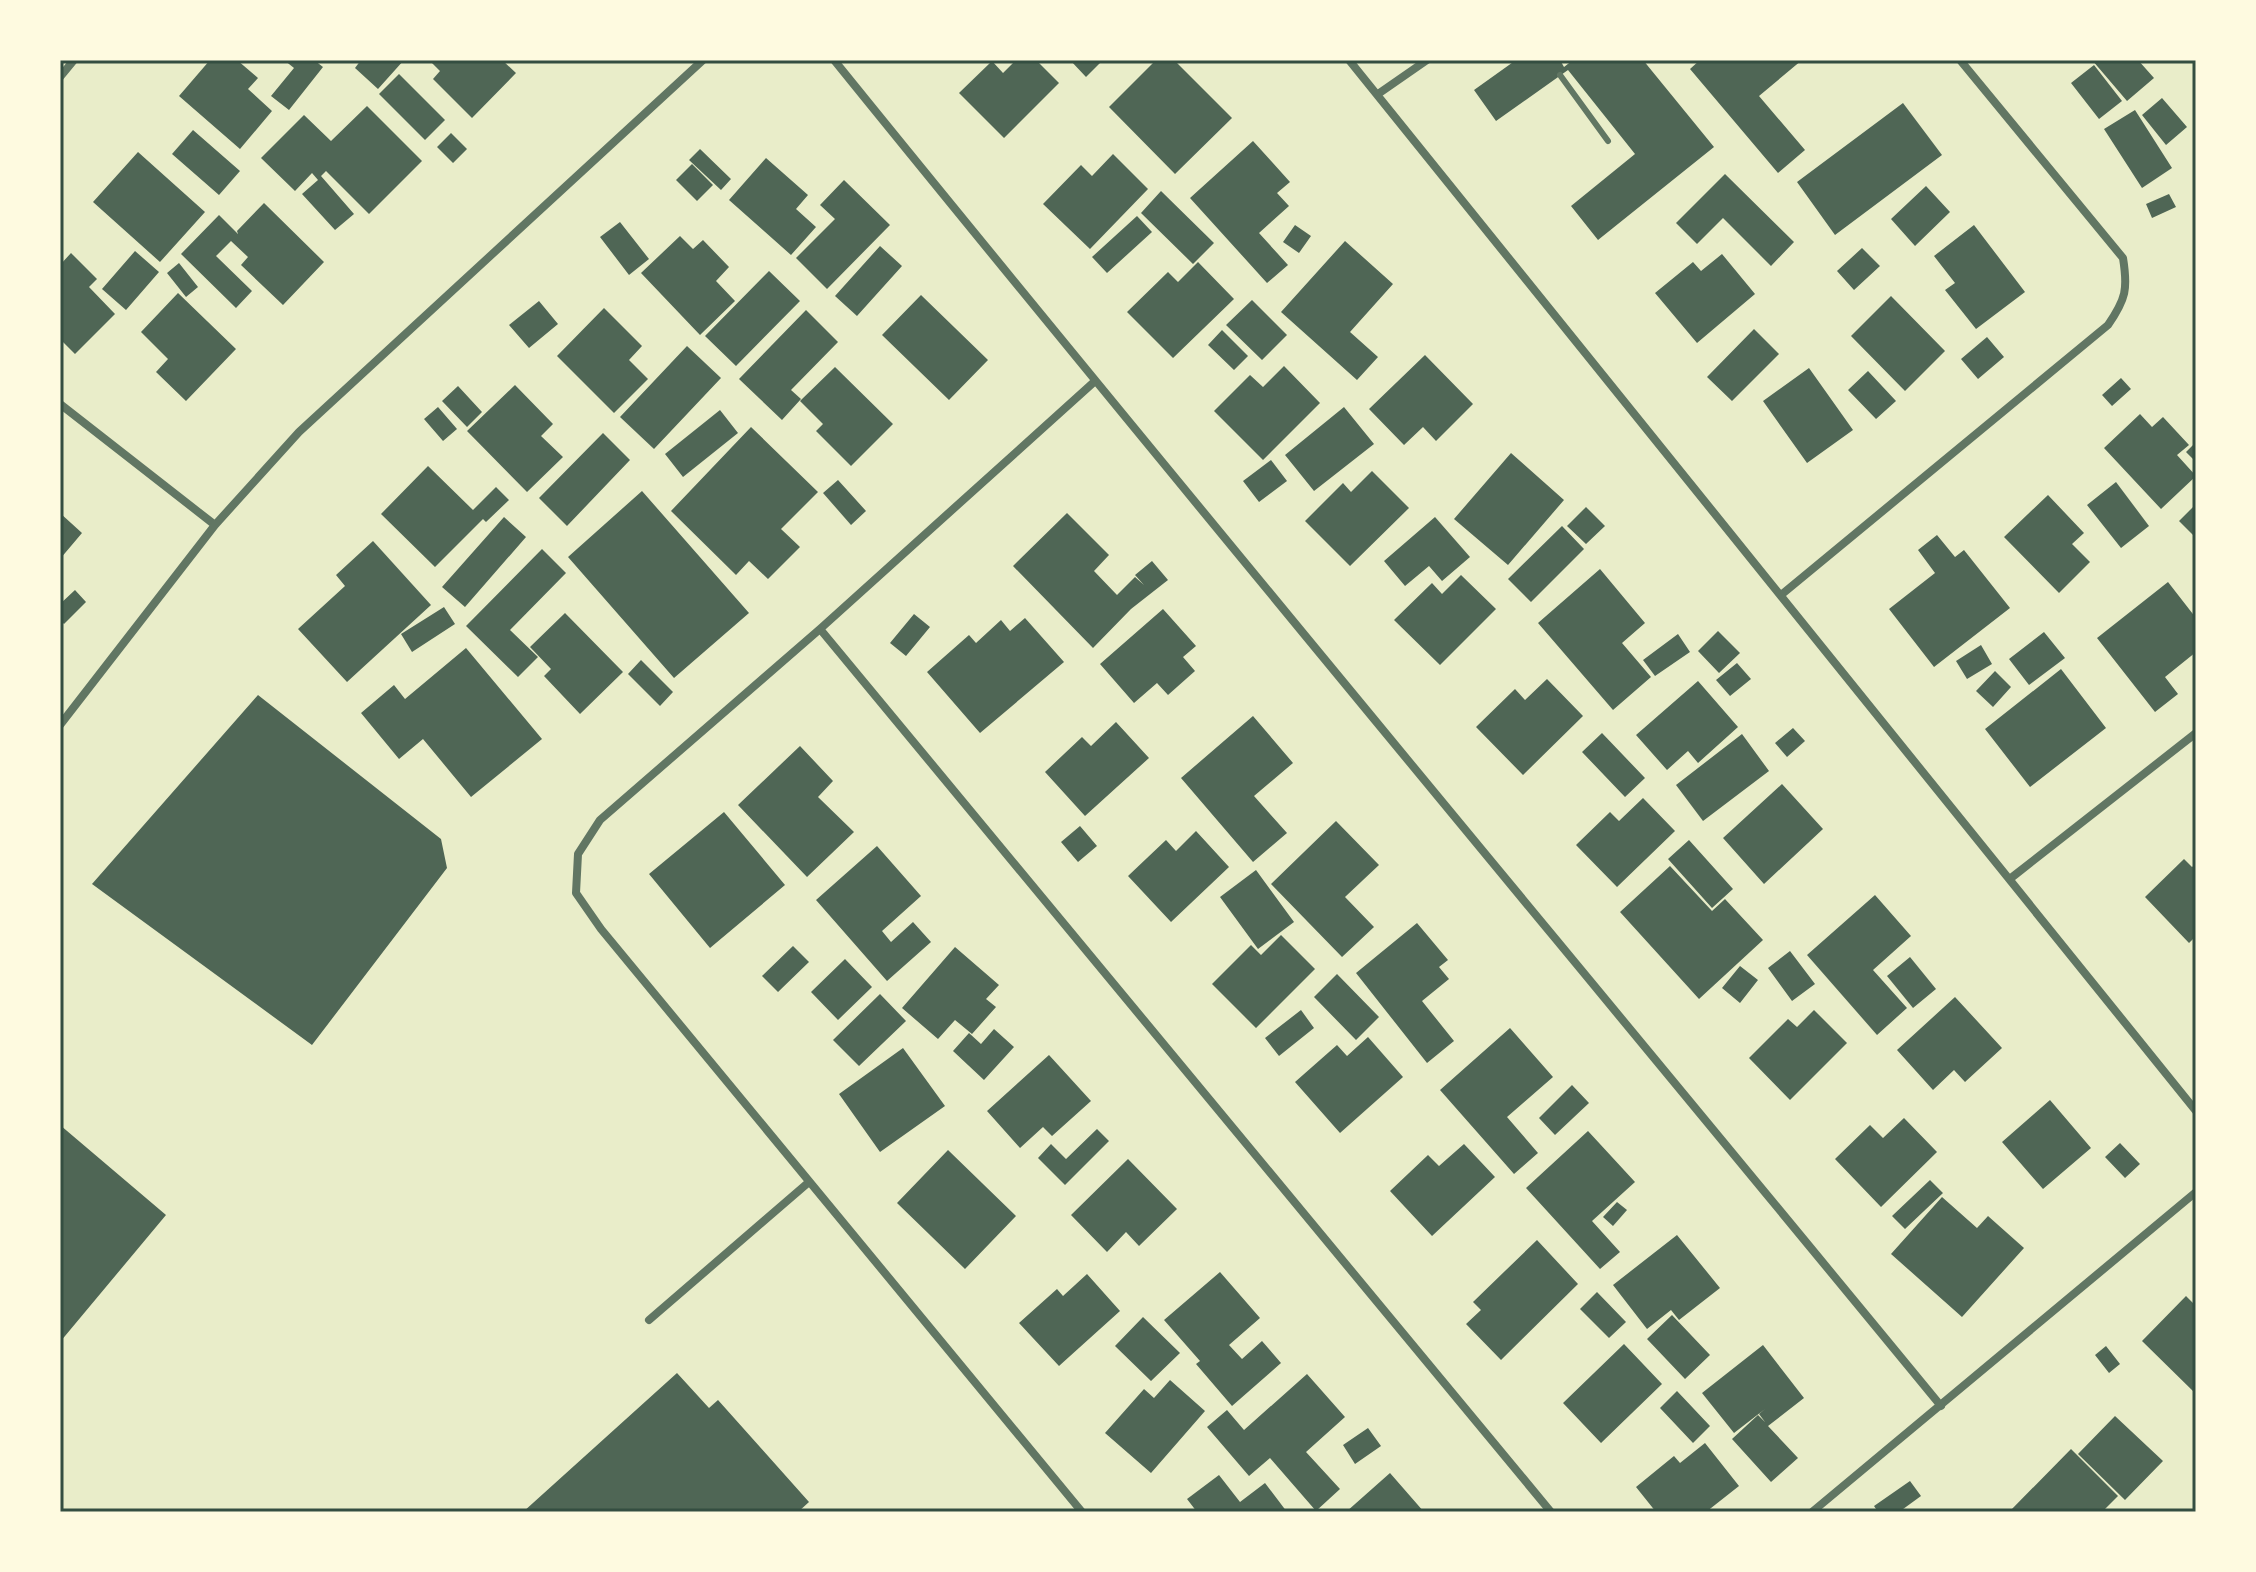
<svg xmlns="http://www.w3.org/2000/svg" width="2256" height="1572" font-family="'Roboto Condensed',sans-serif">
	<rect width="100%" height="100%" fill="#e9edc9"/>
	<path fill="#4f6655" d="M210 60H237L258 78 248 89 272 111 240 149 179 96Z
		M284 60H314L323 67 289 110 271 96 294 68Z
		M361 60H404L378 89 355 68Z
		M429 60H502L516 73 472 118 433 79 440 71Z
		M1016 60H1036L1059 83 1004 138 959 93 992 61 1003 73Z
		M1070 60H1103L1086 77Z
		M1156 60H1174L1232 118 1175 174 1109 107Z
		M1516 60H1560L1564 67 1573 60H1643L1714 147 1598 240 1571 206 1635 154 1568 70 1496 121 1474 90Z
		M1700 60H1802L1759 96 1805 150 1778 173 1690 69Z
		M2092 60H2138L2154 78 2127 101Z
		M2094 65 2122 101 2099 119 2071 83Z
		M399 74 445 120 425 140 379 94Z
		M2162 98 2187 127 2166 145 2142 115Z
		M1903 103 1942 155 1835 235 1797 182Z
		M367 106 422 161 369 214 326 171 321 176 354 214 335 230 302 194 318 180 312 173 295 191 261 158 304 115 331 141Z
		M2135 110 2172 168 2142 188 2104 129Z
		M193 130 240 171 219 195 172 154Z
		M451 133 467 149 453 163 437 147Z
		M1253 141 1290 182 1277 193 1289 206 1259 233 1288 265 1267 283 1190 198Z
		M700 149 731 179 721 190 689 160Z
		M138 152 205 212 160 262 93 202Z
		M1113 154 1148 189 1090 249 1043 204 1081 165 1092 176Z
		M766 158 808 195 796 209 816 227 791 255 729 200Z
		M692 164 713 185 697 201 676 180Z
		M1725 174 1794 242 1771 266 1723 218 1697 244 1676 223Z
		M844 180 890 225 827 289 796 258 835 219 820 205Z
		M1926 186 1950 212 1915 246 1891 219Z
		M1161 191 1214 243 1193 264 1141 213Z
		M2169 194 2176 207 2152 218 2146 204Z
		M264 203 324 262 283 305 241 265 248 257 231 241 216 256 252 291 236 308 181 254 219 215 238 234 237 231Z
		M1137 216 1152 232 1107 273 1092 257Z
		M620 222 649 259 629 275 600 237Z
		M1295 225 1311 236 1299 253 1283 242Z
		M1974 225 2025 292 1976 329 1945 290 1955 283 1934 256Z
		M680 236 693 249 703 240 729 267 716 281 735 301 700 335 641 273Z
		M1345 241 1393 284 1350 332 1378 357 1357 380 1281 312Z
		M880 246 902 266 857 316 835 296Z
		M1862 248 1880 266 1854 290 1837 271Z
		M135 251 159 272 126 310 102 289Z
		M71 253 97 279 89 287 115 314 75 354 60 339V265Z
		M1722 254 1755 294 1697 343 1655 293 1693 262 1701 271Z
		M1198 262 1234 299 1173 358 1127 312 1168 272 1178 282Z
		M179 263 198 287 186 297 167 273Z
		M769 271 800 301 736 366 705 336Z
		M178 293 236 349 186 401 156 372 168 359 141 332Z
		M921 295 988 360 949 400 882 335Z
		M1891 296 1945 351 1905 391 1851 336Z
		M1252 300 1287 335 1262 360 1226 325Z
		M539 301 558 324 529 348 509 325Z
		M604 308 642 346 629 360 648 379 614 413 557 356Z
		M806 310 838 342 791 390 801 399 782 420 739 379Z
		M1754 329 1779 354 1732 401 1707 377Z
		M1222 330 1248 356 1234 370 1208 345Z
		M1987 337 2004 357 1978 379 1961 359Z
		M687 346 721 378 654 449 620 417Z
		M1425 355 1473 404 1436 441 1423 427 1404 445 1369 409Z
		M1284 366 1320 403 1263 460 1214 411 1250 375 1263 387Z
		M835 367 893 424 851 466 816 431 823 424 800 401Z
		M1809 368 1853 430 1807 463 1763 401Z
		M1868 371 1896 401 1876 419 1848 390Z
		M2121 378 2131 389 2112 406 2102 395Z
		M515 385 553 424 541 436 563 457 527 492 467 431Z
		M458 386 482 412 467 427 442 401Z
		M438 407 457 429 443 441 424 419Z
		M1344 407 1374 444 1314 491 1285 455Z
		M720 410 738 433 683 477 665 454Z
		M2140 414 2152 427 2163 417 2189 445 2177 455 2196 476 2161 509 2104 448Z
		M751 427 818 492 781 529 800 547 768 579 749 561 736 575 671 511Z
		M603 433 630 460 567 526 539 498Z
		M2196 442V462L2186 452Z
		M1511 453 1564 500 1508 565 1454 519Z
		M1271 460 1287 481 1259 502 1243 481Z
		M428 466 473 510 496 487 509 500 486 522 483 519 435 567 381 514Z
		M1372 471 1409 508 1350 566 1305 521 1343 483 1351 492Z
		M838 480 866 511 851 525 823 493Z
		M2116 482 2149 526 2121 548 2087 505Z
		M642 491 749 613 674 678 568 557Z
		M2048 495 2084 533 2072 544 2090 562 2059 593 2004 537Z
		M2196 504V538L2179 521Z
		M1586 507 1605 526 1586 544 1567 526Z
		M60 513 82 533 60 559Z
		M1067 513 1109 555 1094 571 1117 595 1135 577 1144 585 1135 575 1152 561 1168 580 1131 609 1093 648 1013 566Z
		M504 517 526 537 465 607 442 587Z
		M1435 517 1470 557 1442 581 1429 566 1405 586 1384 561Z
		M1562 526 1584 549 1531 602 1508 579Z
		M1937 535 1955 557 1964 550 2010 608 1934 667 1889 609 1935 573 1918 550Z
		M373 541 431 605 347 682 298 629 345 586 336 575Z
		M542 549 566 573 510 630 538 657 518 677 466 626Z
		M1600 569 1645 623 1622 643 1651 677 1613 710 1538 623Z
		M1461 575 1496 609 1440 665 1394 620 1432 583 1442 594Z
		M2168 582 2196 618V652L2165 677 2178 694 2155 712 2097 638Z
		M75 590 86 602 64 624 60 620V604Z
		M444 607 455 624 412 652 401 634Z
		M1163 609 1196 646 1183 657 1195 671 1168 695 1157 683 1134 703 1100 664Z
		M565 613 623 672 580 714 544 676 551 669 530 647Z
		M914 614 930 627 906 656 890 643Z
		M1025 618 1064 662 980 733 927 672 969 635 976 643 1001 620 1010 631Z
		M1718 631 1740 653 1719 673 1698 651Z
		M2044 632 2065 658 2029 685 2009 659Z
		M1678 634 1690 652 1655 676 1643 660Z
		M1981 645 1992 664 1967 679 1956 661Z
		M466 648 542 739 471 797 423 739 399 759 361 713 394 685 405 699Z
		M641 660 673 692 660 706 628 674Z
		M1737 663 1751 679 1730 696 1716 680Z
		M2061 669 2106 728 2030 787 1985 729Z
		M1995 671 2011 687 1993 707 1976 691Z
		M1547 679 1583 716 1523 775 1476 727 1515 689 1525 700Z
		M1698 681 1738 727 1698 763 1688 751 1667 770 1636 735Z
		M258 695 441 839 447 868 312 1045 92 884Z
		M1253 716 1293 763 1254 796 1287 833 1253 862 1181 778Z
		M1116 722 1149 758 1085 816 1045 772 1082 737 1091 746Z
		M1793 728 1805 741 1787 757 1775 743Z
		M1602 733 1645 778 1625 797 1582 752Z
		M1742 734 1769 771 1703 821 1676 785Z
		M800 746 833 781 818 797 854 832 807 877 738 805Z
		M1782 784 1823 829 1764 884 1723 838Z
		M1643 798 1675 831 1617 887 1576 845 1610 812 1619 821Z
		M724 812 785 885 710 948 649 874Z
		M1336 821 1379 865 1345 897 1374 927 1342 957 1271 884Z
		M1080 826 1097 846 1078 862 1061 842Z
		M1196 831 1229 867 1171 922 1128 876 1166 840 1176 851Z
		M1689 840 1733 889 1712 908 1668 859Z
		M877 846 921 896 882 931 891 942 913 922 931 942 887 981 816 900Z
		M2184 859 2192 867 2196 864V936L2189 943 2145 897Z
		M1670 866 1712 911 1725 899 1763 940 1699 999 1620 912Z
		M1256 870 1294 922 1258 949 1220 897Z
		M1875 895 1911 936 1873 970 1907 1008 1877 1035 1807 955Z
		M1417 923 1448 960 1439 967 1449 979 1422 1001 1454 1041 1427 1063 1356 973Z
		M1281 935 1315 969 1256 1028 1212 984 1251 945 1261 955Z
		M793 946 809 962 778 992 762 976Z
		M955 947 999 985 986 999 996 1007 972 1034 955 1020 938 1039 902 1008Z
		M1790 951 1815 984 1792 1001 1768 968Z
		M1910 957 1936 989 1913 1008 1887 976Z
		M845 959 872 987 838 1020 811 992Z
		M1740 966 1758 980 1740 1003 1722 988Z
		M1337 974 1379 1017 1356 1040 1314 997Z
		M880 994 906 1021 859 1066 833 1040Z
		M1955 997 2002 1048 1965 1082 1954 1070 1933 1090 1897 1050Z
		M1301 1010 1314 1028 1279 1056 1265 1038Z
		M1814 1010 1847 1043 1790 1100 1749 1058 1788 1019 1797 1027Z
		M1510 1028 1553 1077 1507 1117 1538 1153 1514 1174 1440 1090Z
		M994 1029 1014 1047 984 1080 953 1051 969 1033 981 1044Z
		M1368 1037 1403 1077 1340 1133 1295 1082 1337 1045 1347 1056Z
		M903 1048 945 1106 880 1152 839 1094Z
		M1049 1055 1091 1101 1052 1136 1043 1127 1020 1148 987 1111Z
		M1572 1085 1589 1103 1555 1135 1539 1118Z
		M2050 1100 2091 1148 2043 1189 2002 1142Z
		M1904 1118 1937 1152 1881 1207 1835 1159 1870 1125 1883 1138Z
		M60 1125 166 1215 60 1342Z
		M1097 1129 1109 1141 1065 1185 1038 1158 1051 1144 1066 1159Z
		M1588 1131 1635 1182 1592 1221 1620 1252 1600 1269 1526 1188Z
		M2120 1143 2140 1164 2125 1178 2105 1157Z
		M1464 1144 1495 1177 1432 1236 1390 1191 1428 1155 1439 1166Z
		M948 1150 1016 1216 965 1269 897 1203Z
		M1128 1159 1177 1209 1139 1246 1126 1232 1107 1252 1071 1215Z
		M1930 1180 1943 1193 1905 1229 1892 1216Z
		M1942 1197 1977 1228 1988 1216 2024 1248 1962 1317 1891 1254Z
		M1617 1202 1627 1210 1613 1226 1603 1217Z
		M1677 1235 1720 1288 1679 1320 1671 1310 1647 1329 1613 1285Z
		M1537 1240 1578 1284 1501 1360 1466 1324 1481 1310 1473 1302Z
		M1220 1272 1260 1318 1229 1345 1242 1359 1262 1341 1281 1363 1232 1406 1196 1364 1200 1361 1164 1320Z
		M1087 1274 1120 1311 1059 1366 1019 1323 1057 1289 1063 1296Z
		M1597 1292 1626 1322 1609 1338 1580 1309Z
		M2186 1296 2196 1306V1394L2142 1341Z
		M1672 1315 1710 1355 1685 1379 1647 1339Z
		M1143 1317 1180 1353 1151 1381 1115 1346Z
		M1624 1344 1662 1384 1601 1443 1563 1403Z
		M1763 1345 1804 1398 1768 1426 1798 1458 1771 1482 1732 1439 1758 1415 1765 1422 1759 1414 1765 1409 1734 1433 1702 1393Z
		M2106 1346 2120 1364 2109 1373 2095 1355Z
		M677 1373 709 1408 718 1400 809 1502 798 1512H523Z
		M1307 1374 1345 1417 1306 1452 1340 1489 1316 1511 1270 1458 1249 1476 1207 1427 1227 1410 1244 1430Z
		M1170 1380 1205 1411 1151 1473 1105 1433 1144 1389 1154 1398Z
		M1677 1391 1710 1426 1693 1443 1660 1408Z
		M2115 1416 2163 1461 2125 1500 2078 1454Z
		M1368 1428 1381 1446 1355 1464 1343 1445Z
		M1705 1443 1739 1486 1706 1512H1656L1636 1487 1674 1456 1680 1463Z
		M2071 1449 2118 1496 2102 1512H2009Z
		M1390 1473 1424 1512H1346Z
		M1219 1475 1240 1502 1265 1483 1287 1512H1197L1187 1499Z
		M1910 1481 1921 1496 1899 1512H1878L1874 1506Z"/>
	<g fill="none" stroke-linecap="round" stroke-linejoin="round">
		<path stroke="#617663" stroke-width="6" d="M1560 75 1608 141"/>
		<path stroke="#617663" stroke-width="8" d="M834 60C1199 511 1572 957 1941 1406
			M1349 60 2196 1111
			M60 77 74 60
			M1378 94 1427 60
			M60 404 215 525
			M1781 595 2108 325C2126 299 2128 289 2123 258L1960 60
			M820 629 1551 1512
			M60 725 215 525 299 432 703 60
			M2011 878 2196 733
			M649 1320 809 1182
			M1082 1512 601 929 576 893 578 854 600 820 820 629 1094 382
			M1812 1512 2196 1192"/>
	</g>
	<rect width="2256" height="1572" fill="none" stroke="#fefae0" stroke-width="124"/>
	<rect x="62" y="62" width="2132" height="1448" fill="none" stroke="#344e41" stroke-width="3"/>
</svg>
